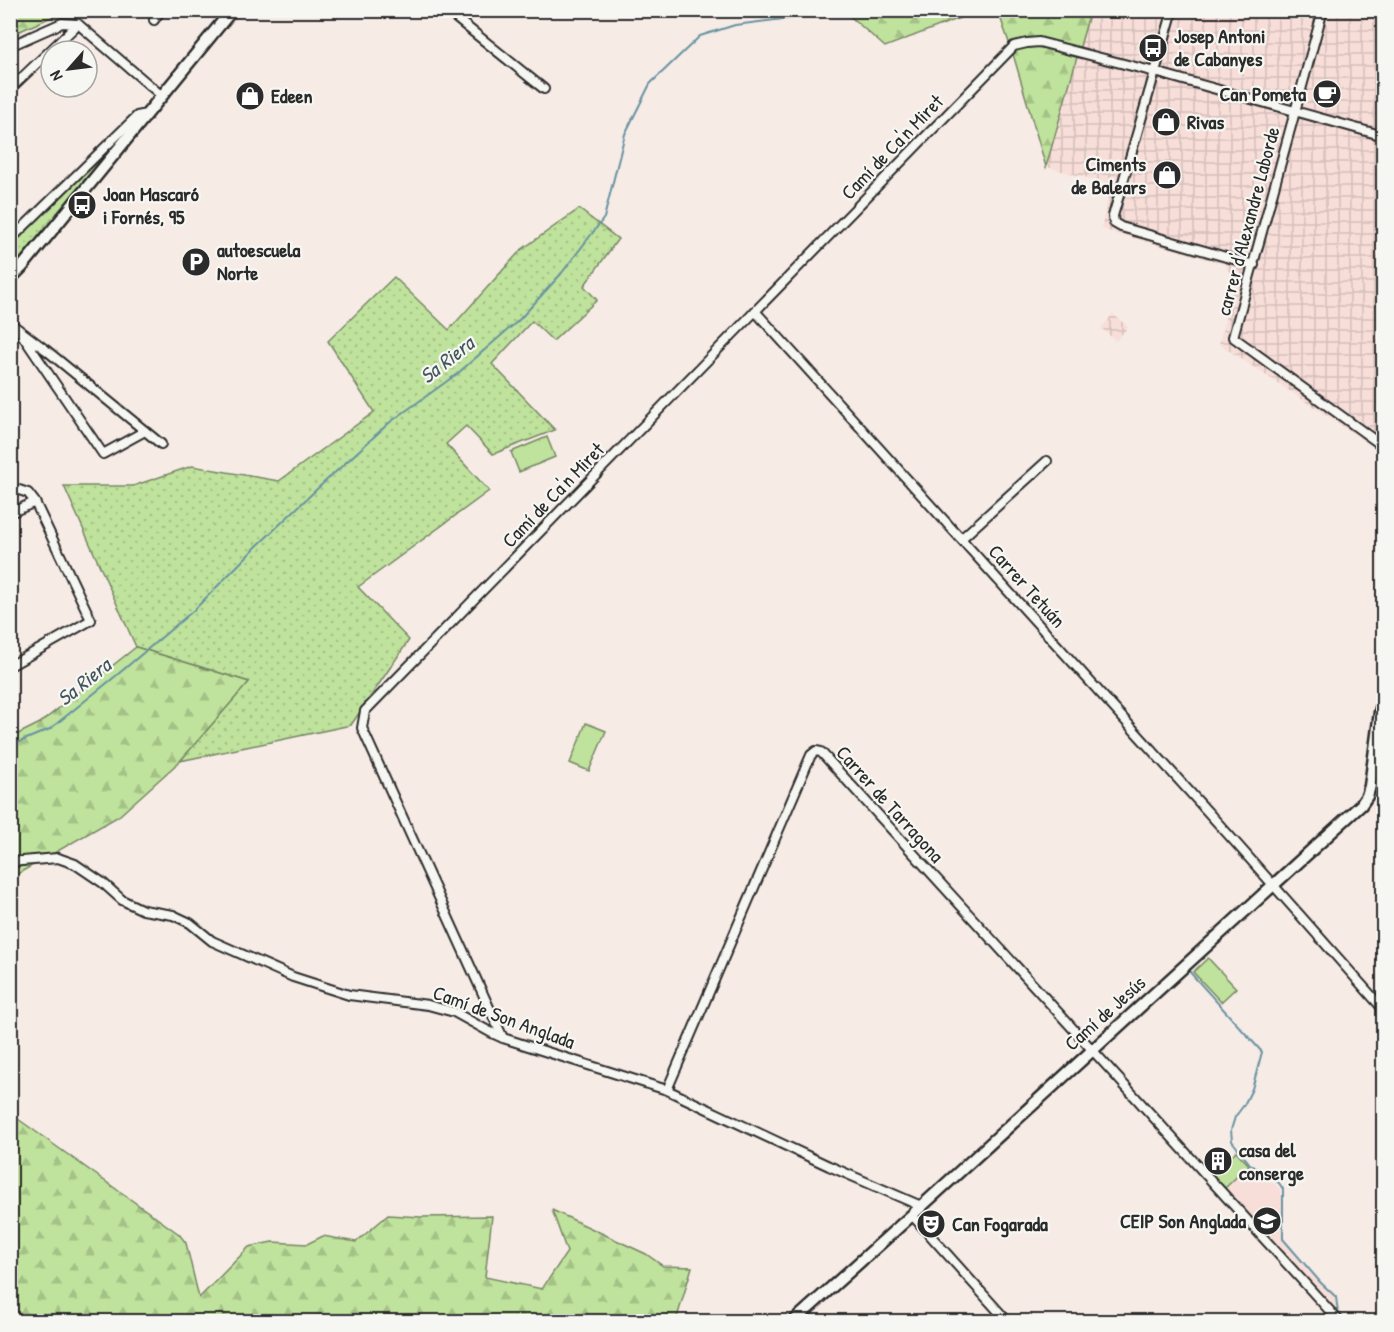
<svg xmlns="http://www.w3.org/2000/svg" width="1394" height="1332" font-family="'Patrick Hand',sans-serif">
	<defs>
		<pattern id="industrial-grid" width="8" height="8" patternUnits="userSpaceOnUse" patternTransform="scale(1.5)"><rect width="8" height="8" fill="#f8ded8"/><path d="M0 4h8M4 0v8" fill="none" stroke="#d5bfba"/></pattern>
		<pattern id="grass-dots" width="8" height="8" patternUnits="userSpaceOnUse" patternTransform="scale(1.5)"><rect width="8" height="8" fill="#bfe29c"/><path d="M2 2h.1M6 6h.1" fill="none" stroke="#a4c287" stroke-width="1.8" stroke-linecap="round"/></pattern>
		<pattern id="forest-firs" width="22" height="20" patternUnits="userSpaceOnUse" patternTransform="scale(1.5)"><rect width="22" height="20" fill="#bfe29c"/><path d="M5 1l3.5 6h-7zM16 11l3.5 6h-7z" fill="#a4c287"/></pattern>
	</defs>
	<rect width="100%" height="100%" fill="#f7ebe6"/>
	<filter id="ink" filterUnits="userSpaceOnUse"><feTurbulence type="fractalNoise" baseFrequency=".0167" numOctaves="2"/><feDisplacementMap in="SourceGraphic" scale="12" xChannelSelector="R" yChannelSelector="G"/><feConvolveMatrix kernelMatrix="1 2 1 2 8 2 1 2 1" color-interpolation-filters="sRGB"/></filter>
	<g filter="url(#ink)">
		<path fill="#f8ded8" d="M1236 1151 1249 1165 1268 1178 1280 1189 1282 1197V1238L1307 1269 1335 1297 1336 1309 1334 1310 1330 1307 1212 1175Z"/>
		<path fill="url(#industrial-grid)" d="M1090 11H1383V453L1219 344 1234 280 1225 264 1101 229 1111 184 1046 167Z
			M1113 314 1128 327 1116 341 1101 328Z"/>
		<path fill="url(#grass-dots)" stroke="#758664" stroke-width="1.5" d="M123 134 47 229 11 269V243Z
			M579 209 618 239 584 286 597 300 553 341 532 321 492 364 555 430 493 454 466 426 446 444 489 491 358 587 409 640 351 725 180 761 249 682 136 647 64 486H133L192 466 279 481 374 412 328 341 394 277 449 330 521 250Z"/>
		<path fill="url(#forest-firs)" stroke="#758664" stroke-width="1.5" d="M11 10H65V11L11 35Z
			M844 11H978L885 47Z
			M998 11H1090L1046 167 1013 54Z
			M136 647 249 682 180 761 119 816 14 876H10V738L40 723Z
			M11 1114 179 1234 186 1243 199 1298 249 1247 272 1242 307 1244 323 1236 356 1242 388 1215 421 1217 492 1216 485 1277 542 1289 567 1252 552 1210 646 1254 663 1266 692 1267 676 1321H20L10 1289Z"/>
		<path fill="#bfe29c" stroke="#758664" stroke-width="1.5" d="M547 437 555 457 519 472 511 452Z
			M586 723 606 731 589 771 570 763Z
			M1208 958 1236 988 1221 1002 1193 972Z
			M1236 1151 1249 1165 1224 1189 1212 1175Z"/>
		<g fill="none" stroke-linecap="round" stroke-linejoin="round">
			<path stroke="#6793a1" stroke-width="2" d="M10 746 50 729 117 675 194 610 255 548 318 488 389 423 457 374 519 320 561 274 604 218 625 134 650 84 700 36 735 25 857 10
				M1188 970 1262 1052 1252 1089 1244 1105 1235 1117 1231 1130 1232 1141 1250 1164 1279 1183 1283 1189V1239L1321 1283 1336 1297 1338 1313"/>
			<g stroke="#2b2b2b" stroke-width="12">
				<path id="street" d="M446 10 544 89
					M1173 10 1113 216 1114 223 1121 227 1254 265
					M1323 10 1233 337 1384 447
					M154 20 161 10
					M78 24 162 96
					M10 46 62 23 78 24
					M10 89 78 24
					M10 240 137 116 147 114
					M755 311 1235 842 1384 1010
					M10 323 46 350 161 444
					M18 329 103 454 145 431
					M10 487 28 493 35 502 91 620 10 666
					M10 513 35 502
					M961 539 1047 461
					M10 862 58 858 75 864 103 883 122 900 143 910 173 915 190 923 212 941 293 977 349 995 428 1005 454 1012 490 1032 503 1038 667 1090 829 1166 921 1206
					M503 1038 362 728 365 711 1014 46 1027 43 1039 42 1155 72 1384 136
					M667 1090 811 755 816 751 821 752 1340 1322
					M912 1215 1008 1322"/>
			</g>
			<g stroke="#2b2b2b" stroke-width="15">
				<path id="secondary" d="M10 279 22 267 232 10
					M793 1322 912 1215 1361 805 1367 796 1370 786 1380 712 1384 698"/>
			</g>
			<use href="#street" stroke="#f6f6f2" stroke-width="8"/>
			<use href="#secondary" stroke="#f6f6f2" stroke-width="10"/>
		</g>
	</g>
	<defs>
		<g id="bus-disc" transform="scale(1.5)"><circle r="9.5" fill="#2b2b2b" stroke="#f6f6f2"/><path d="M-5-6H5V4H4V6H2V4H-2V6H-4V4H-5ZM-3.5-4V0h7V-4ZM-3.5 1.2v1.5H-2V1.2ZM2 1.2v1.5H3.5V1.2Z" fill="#fff"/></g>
		<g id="cafe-disc" transform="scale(1.5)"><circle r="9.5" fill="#2b2b2b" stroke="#f6f6f2"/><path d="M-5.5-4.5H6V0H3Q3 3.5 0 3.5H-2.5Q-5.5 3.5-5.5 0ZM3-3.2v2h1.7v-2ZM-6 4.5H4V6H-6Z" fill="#fff"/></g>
		<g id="shop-disc" transform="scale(1.5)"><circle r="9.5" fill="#2b2b2b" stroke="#f6f6f2"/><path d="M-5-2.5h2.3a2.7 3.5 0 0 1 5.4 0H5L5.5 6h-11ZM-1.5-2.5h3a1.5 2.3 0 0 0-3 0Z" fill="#fff"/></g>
		<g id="parking-disc" transform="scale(1.5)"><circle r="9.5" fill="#2b2b2b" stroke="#f6f6f2"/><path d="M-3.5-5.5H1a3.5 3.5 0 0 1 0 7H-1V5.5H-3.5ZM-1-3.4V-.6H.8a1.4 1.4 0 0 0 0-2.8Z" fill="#fff"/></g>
		<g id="building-disc" transform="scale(1.5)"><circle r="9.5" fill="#2b2b2b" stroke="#f6f6f2"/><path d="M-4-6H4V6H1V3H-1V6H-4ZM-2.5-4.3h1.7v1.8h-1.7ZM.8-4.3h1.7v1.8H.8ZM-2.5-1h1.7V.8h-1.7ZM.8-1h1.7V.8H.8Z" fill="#fff"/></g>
		<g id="school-disc" transform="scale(1.5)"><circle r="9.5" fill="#2b2b2b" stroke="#f6f6f2"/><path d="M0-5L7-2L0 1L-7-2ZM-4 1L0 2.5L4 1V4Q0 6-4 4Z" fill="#fff"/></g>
		<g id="theatre-disc" transform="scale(1.5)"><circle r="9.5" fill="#2b2b2b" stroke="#f6f6f2"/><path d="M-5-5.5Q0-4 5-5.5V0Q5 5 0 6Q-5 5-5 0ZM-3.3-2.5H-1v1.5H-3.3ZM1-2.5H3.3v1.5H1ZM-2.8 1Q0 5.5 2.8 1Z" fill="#fff"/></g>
	</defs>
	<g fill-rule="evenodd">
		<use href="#bus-disc" x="1153" y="48"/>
		<use href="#cafe-disc" x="1327" y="94"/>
		<use href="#shop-disc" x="250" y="96"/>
		<use href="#shop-disc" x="1166" y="122"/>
		<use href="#shop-disc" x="1167" y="175"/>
		<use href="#bus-disc" x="82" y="205"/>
		<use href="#parking-disc" x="196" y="262"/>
		<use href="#building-disc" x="1218" y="1161"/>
		<use href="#school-disc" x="1267" y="1221"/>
		<use href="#theatre-disc" x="931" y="1224"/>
	</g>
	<g text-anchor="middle" stroke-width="4.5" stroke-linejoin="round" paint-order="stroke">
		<g font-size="20" font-weight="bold" fill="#2b2b2b" stroke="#f6f6f2" text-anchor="start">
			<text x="1174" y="43">Josep Antoni<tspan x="1174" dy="23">de Cabanyes</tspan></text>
			<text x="1306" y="101" text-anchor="end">Can Pometa</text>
			<text x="271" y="103">Edeen</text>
			<text x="1187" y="129">Rivas</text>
			<text x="1146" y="171" text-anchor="end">Ciments<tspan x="1146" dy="23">de Balears</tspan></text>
			<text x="103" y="201">Joan Mascaró<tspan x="103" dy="23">i Fornés, 95</tspan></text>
			<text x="217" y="257">autoescuela<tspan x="217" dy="23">Norte</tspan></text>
			<text x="1239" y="1157">casa del<tspan x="1239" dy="23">conserge</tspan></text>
			<text x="1246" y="1228" text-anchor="end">CEIP Son Anglada</text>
			<text x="952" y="1231">Can Fogarada</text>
		</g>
		<g font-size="20" fill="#2b2b2b" stroke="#f6f6f2">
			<text transform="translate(892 147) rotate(-46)" y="7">Camí de Ca'n Miret</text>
			<text transform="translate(1248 221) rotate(-75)" y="7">carrer d'Alexandre Laborde</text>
			<text transform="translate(553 495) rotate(-46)" y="7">Camí de Ca'n Miret</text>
			<text transform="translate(1027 586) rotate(48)" y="7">Carrer Tetuán</text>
			<text transform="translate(890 804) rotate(48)" y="7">Carrer de Tarragona</text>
			<text transform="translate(1105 1013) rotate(-42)" y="7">Camí de Jesús</text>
			<text transform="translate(504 1017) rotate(20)" y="7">Camí de Son Anglada</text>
		</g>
		<g font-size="21" font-style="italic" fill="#44565c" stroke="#f6f6f2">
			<text transform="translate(447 360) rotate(-38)" y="7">Sa Riera</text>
			<text transform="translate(84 682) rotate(-39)" y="7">Sa Riera</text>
		</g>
	</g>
	<rect width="1394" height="1332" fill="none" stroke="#f6f6f2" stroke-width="36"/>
	<rect x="18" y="18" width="1358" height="1296" fill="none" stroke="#2b2b2b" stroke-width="2" filter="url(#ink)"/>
	<g transform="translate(69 69) rotate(242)"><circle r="28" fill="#f6f6f2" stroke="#a5a5a2" stroke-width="1.5"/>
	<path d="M0-4.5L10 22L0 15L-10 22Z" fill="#2b2b2b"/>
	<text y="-9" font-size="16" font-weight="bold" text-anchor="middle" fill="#2b2b2b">N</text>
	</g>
</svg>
